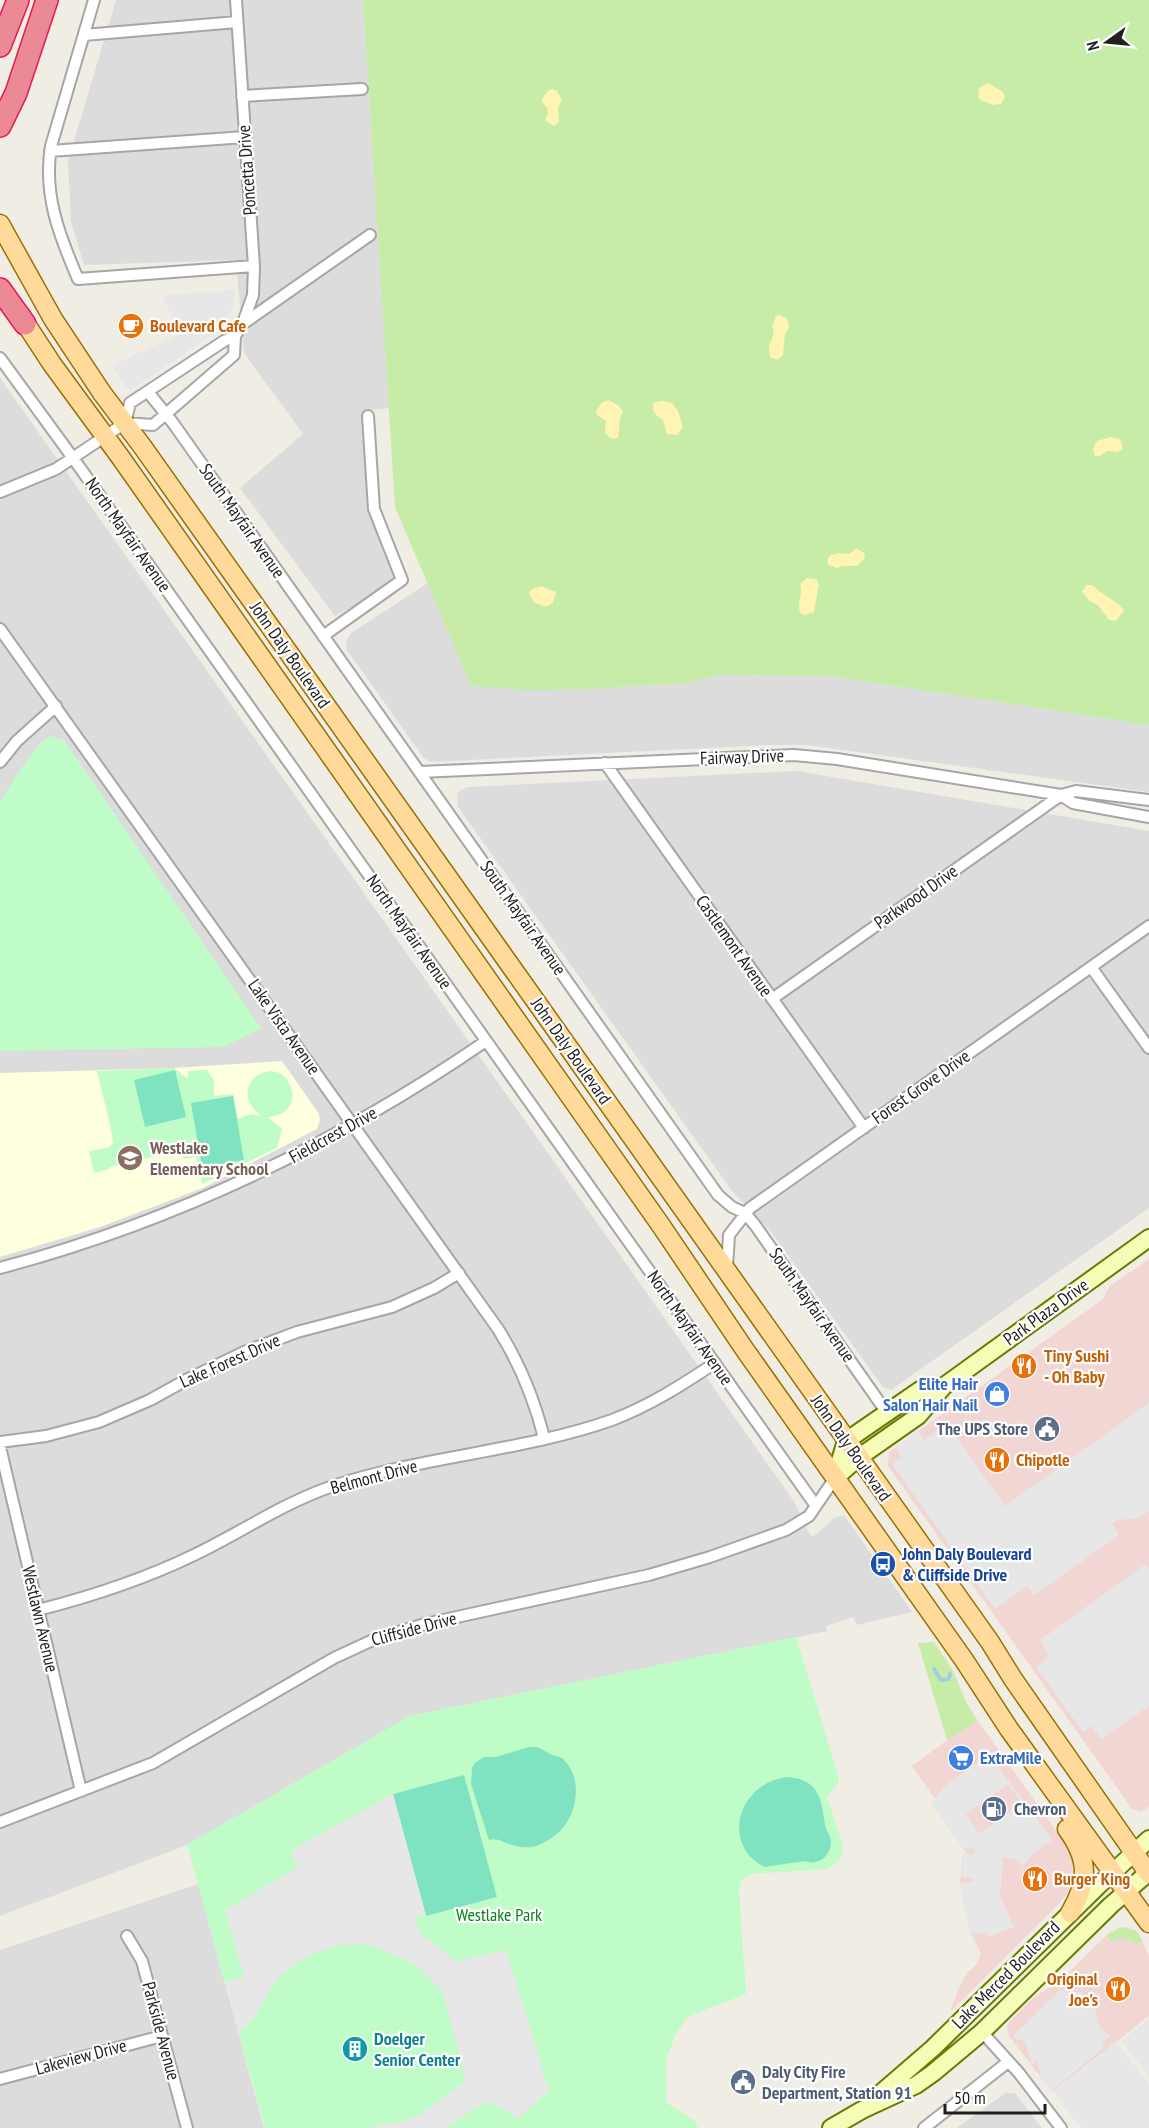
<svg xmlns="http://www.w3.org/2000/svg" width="1149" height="2128" font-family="'PT Sans Narrow',sans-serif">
	<rect width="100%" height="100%" fill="#f0ede4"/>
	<path fill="#dddcdc" d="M116 0H363L389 408 363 411 368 504 395 577 389 585 378 593 335 616 240 488 303 434 244 353 236 260 84 265 71 222 68 161Z
		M0 378 793 1500 811 1537 817 1534 834 1518 844 1515 912 1612 857 1625 853 1617 826 1626 827 1631 410 1716 187 1845 0 1916Z
		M428 583 471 686 592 689 686 683 719 675 830 676 1149 725V792L807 745H767L431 762 424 758 347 650 346 642 351 633Z
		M797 771 1149 831V1208L891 1390 883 1387 771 1232 733 1192 458 807 457 793 467 787Z
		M198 1884 264 2128H0V1950Z
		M1005 2093H1015L1042 2128H957Z"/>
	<path fill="#f2d6d3" d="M1149 1259V1807L1140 1812 1132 1809 888 1466 889 1452 1102 1300 1110 1286Z
		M978 1721 1066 1845 1072 1857 1073 1876 1067 1894 1058 1905 950 2012 958 1990 967 1973 976 1965 981 1953 970 1932 960 1884 963 1853 966 1852 931 1803 935 1799 912 1766 959 1731Z
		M1125 1927 1138 1932 1149 1956V2016L1052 2092 1010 2037 1007 2030 1008 2023 1033 1998 1061 1980 1110 1932Z"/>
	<path fill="#fdffde" d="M282 1061 319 1114 320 1120 317 1129 203 1188 100 1227 0 1257V1073L174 1068Z"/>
	<path fill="#c6eca8" d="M363 0H1149V725L830 676 719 675 686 683 592 689 527 690 471 686 395 507Z
		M934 1642 952 1669 967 1704 978 1721 947 1740 918 1643Z
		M1121 1927 1135 1930 1143 1941 1136 1944C1128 1938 1120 1937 1111 1941L1106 1936Z"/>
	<path fill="#fff4b3" d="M988 83 1003 92 1005 97 1001 104 993 105 980 100 978 95 979 88Z
		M552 89 557 91 562 100 558 108 559 122 554 126 545 120 548 114 547 107 543 104 542 99 548 91Z
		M780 315 787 319 789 327 785 334 783 355 777 360 770 357 769 346 774 333 772 326 776 316Z
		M609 400 618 405 623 411C618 419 620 430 618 438 613 440 608 437 605 433L606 421 597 415 596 411 602 402Z
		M661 401 672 403 678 411 683 427 677 435 667 434 663 420C655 415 652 412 653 403Z
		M1110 437 1120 439 1123 449 1117 452 1107 451 1100 456H1095L1093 449 1097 441Z
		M856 548 864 553 865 558 857 566H842L837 568 827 564 829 556 837 553 849 554Z
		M807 578 816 579 819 584 814 612 805 615 800 613C797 603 803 594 800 584Z
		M1086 585H1092C1103 595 1115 600 1124 610L1116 621 1109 620 1098 605 1090 601 1082 592Z
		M541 586 556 592 553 603 546 607 535 603 529 594 531 590Z"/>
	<path fill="#c0fcc8" d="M51 736 64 740 261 1028 224 1047 0 1051V802C8 788 37 741 51 736Z
		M174 1068 188 1079V1071L207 1070 214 1080V1096L233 1094 238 1119 251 1114 261 1116C223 1085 276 1052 290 1085 293 1091 293 1097 291 1103 287 1113 278 1116 268 1117L282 1129 277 1148 202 1184 196 1157 184 1159 181 1150 109 1167V1169L94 1173 89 1151 108 1148 113 1143 111 1129 97 1071Z
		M796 1637 839 1778 838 1783 827 1797 843 1846C843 1858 836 1865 825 1869L751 1874 741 1881 739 1891 746 1994 694 2014 685 2020 675 2036 666 2059 667 2103 694 2120 698 2128H265L187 1845 410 1716Z"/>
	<path fill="#7fe3c2" d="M175 1070 186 1117 145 1127 134 1080Z
		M233 1096 244 1160 228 1163V1165L202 1167 191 1103Z
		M529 1747C539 1746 542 1750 550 1754 555 1756 559 1756 563 1759 585 1780 577 1821 553 1837 535 1849 527 1850 506 1843 500 1840 495 1838 489 1840L471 1784 472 1768 475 1763 484 1757H496Z
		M464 1775 497 1897 426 1916 393 1794Z
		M788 1777C820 1780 821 1799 825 1824 826 1831 831 1836 831 1842 831 1857 817 1866 805 1861L764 1867C756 1862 748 1856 744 1848 728 1815 754 1780 788 1777Z"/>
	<path fill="#e7e7e7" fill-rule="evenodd" d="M236 290 232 310 215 333 132 389 126 387 112 365 179 335 163 295Z
		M1149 1403V1511L1139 1518 1118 1520 1112 1524 1119 1535 1034 1595 1027 1586 995 1609 892 1464 902 1457 895 1447 918 1431 924 1440 947 1424 1005 1506Z
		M1146 1564 1149 1568V1706L1101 1739 1092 1726 1083 1732 1036 1667 1046 1660 1049 1654 1040 1640Z
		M989 1754 1052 1840 1034 1853 1023 1866 1015 1859 1003 1858 1000 1896 1014 1927 989 1937 986 1932 971 1934 960 1884 973 1881V1878L962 1877 963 1853 974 1854 975 1849 963 1848 931 1803 945 1786ZM1008 1784 1022 1803 979 1834 966 1814Z
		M393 1794 426 1916 414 1917 421 1934 456 1961 506 1950 549 2090 518 2119 498 2106 485 2102 446 2128H365L404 2121 423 2113 466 2080 443 1992 429 1977 415 1965 376 1947 359 1944 340 1945 317 1952 300 1961 280 1977 269 1991 255 2018 238 2033 225 1982 244 1977 225 1910 298 1867 291 1854 292 1850Z
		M1060 1990 1082 1993 1096 2012 1097 2021 1101 2029 1106 2033 1112 2035 1102 2042 1105 2047 1051 2091 1041 2076 1037 2061 1032 2065 1025 2041 1014 2038V2035Z
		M1149 2019V2076L1121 2041Z
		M1116 2042 1149 2084V2128H1081L1053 2092Z"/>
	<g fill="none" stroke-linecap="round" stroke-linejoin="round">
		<path stroke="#a3cee0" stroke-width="4" d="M934 1669 941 1680 949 1679 950 1674"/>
		<g stroke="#a6a6a6" stroke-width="14">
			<path id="street" d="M94 0 51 146C43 194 59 235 78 279L254 266
				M84 35 237 22
				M242 96 362 89
				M50 151 245 137
				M244 323 370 235
				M0 358 73 458 816 1506
				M148 392 173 423 718 1195 732 1207 745 1213 755 1225 887 1413
				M125 423 153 425 234 355 235 336 243 323 253 295 254 266 236 0
				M125 423 130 403 224 341 235 336
				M0 492 56 469 125 423
				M0 629 498 1329C520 1364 534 1398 544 1438
				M323 636 402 580 374 509 368 416
				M0 762 17 741 56 706
				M605 763 864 1128
				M420 772 794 755 837 759 1061 795 1073 803 1149 817
				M1091 967 1149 1048
				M772 999 1061 795 1076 791 1149 800
				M727 1267 729 1235 750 1208 1149 926
				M0 1268C177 1221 336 1144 486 1041
				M0 1442 46 1436 99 1422 150 1400 188 1379 244 1352 297 1332 392 1307 434 1288 459 1273
				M0 1447 81 1791
				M38 1610C93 1596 145 1579 196 1554 241 1532 282 1504 330 1487 421 1456 521 1452 612 1420 649 1406 682 1385 715 1363
				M0 1822 153 1763 334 1658 375 1639 425 1624 649 1575 710 1557 786 1530 809 1516 835 1478
				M127 1936 142 1961 187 2128
				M982 2032 1019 2073 1061 2128
				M0 2079 162 2036
				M924 2128 1008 2062"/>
		</g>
		<g stroke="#677b00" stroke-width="20">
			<path id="secondary" d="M835 1477 846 1441 920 1390 944 1386
				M835 1478 858 1458 918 1416 944 1386 1149 1238
				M874 2099 933 2048 1098 1886 1149 1839
				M831 2128 862 2110 916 2085 933 2073 982 2032 1111 1905 1149 1872"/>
		</g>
		<g stroke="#997000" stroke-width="21">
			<path id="primary" d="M0 224 53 319 102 393 142 446 990 1642 1013 1679 1149 1874
				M18 312 52 364 121 458 662 1227 745 1350 964 1660 1009 1729 1149 1923
				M1067 1829C1089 1859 1089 1881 1070 1913"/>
		</g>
		<g stroke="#e31c55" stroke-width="24">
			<path id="highway" d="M0 46 18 0
				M0 126 16 93 47 0
				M0 289 25 324"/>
		</g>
		<use href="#street" stroke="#fff" stroke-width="10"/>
		<use href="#secondary" stroke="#f5fcb6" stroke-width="16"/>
		<use href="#primary" stroke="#ffda9a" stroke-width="18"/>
		<use href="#highway" stroke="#eb8995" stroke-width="21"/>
	</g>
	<defs>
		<g id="cafe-disc" transform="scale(1.35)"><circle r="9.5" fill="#e8710a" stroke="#fff"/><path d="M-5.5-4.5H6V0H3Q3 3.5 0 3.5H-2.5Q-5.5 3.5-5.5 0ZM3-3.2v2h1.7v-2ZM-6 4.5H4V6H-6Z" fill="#fff"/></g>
		<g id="school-disc" transform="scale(1.35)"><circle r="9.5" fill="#8d6e63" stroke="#fff"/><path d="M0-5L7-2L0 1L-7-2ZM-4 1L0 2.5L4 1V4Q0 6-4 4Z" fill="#fff"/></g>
		<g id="restaurant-disc" transform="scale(1.35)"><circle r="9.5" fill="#e8710a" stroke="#fff"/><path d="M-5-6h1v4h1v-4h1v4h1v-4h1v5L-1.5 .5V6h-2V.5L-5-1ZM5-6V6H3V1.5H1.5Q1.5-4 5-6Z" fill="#fff"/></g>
		<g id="shop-disc" transform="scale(1.35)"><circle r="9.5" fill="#3f7fe0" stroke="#fff"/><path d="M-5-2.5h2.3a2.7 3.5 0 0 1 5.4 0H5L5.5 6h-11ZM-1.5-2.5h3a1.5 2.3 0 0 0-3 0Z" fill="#fff"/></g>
		<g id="civic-disc" transform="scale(1.35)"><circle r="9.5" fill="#5c6f8a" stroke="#fff"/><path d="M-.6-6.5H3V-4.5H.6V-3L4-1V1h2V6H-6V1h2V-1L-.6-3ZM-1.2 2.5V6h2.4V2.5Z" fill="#fff"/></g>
		<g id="bus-disc" transform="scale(1.35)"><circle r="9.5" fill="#1a4fb4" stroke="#fff"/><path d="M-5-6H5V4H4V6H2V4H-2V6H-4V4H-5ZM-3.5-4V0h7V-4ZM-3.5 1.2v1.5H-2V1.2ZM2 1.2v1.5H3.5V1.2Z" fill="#fff"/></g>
		<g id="supermarket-disc" transform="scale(1.35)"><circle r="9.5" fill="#3f7fe0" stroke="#fff"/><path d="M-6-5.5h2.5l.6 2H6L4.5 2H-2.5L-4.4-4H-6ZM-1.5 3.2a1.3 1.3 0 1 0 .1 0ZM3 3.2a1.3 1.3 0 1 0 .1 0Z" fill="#fff"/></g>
		<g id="fuel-disc" transform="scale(1.35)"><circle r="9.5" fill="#5c6f8a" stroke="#fff"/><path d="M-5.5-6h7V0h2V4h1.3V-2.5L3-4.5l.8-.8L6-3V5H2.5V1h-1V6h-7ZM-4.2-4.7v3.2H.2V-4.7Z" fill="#fff"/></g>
		<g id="building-disc" transform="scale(1.35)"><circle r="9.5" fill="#0f9aa8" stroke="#fff"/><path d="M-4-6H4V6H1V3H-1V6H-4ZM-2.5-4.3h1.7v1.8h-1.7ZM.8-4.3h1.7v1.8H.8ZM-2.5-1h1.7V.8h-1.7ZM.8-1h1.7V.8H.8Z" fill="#fff"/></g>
	</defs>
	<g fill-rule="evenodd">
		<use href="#cafe-disc" x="131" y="326"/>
		<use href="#school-disc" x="130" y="1158"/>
		<use href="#restaurant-disc" x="1024" y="1366"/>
		<use href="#shop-disc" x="997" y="1394"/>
		<use href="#civic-disc" x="1047" y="1429"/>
		<use href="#restaurant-disc" x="997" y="1460"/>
		<use href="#bus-disc" x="883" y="1564"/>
		<use href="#supermarket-disc" x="961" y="1758"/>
		<use href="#fuel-disc" x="994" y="1809"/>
		<use href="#restaurant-disc" x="1035" y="1879"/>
		<use href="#restaurant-disc" x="1118" y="1989"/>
		<use href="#building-disc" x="355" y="2049"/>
		<use href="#civic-disc" x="743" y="2082"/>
	</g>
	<g text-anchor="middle" stroke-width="4.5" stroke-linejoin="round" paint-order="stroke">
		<g font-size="18" fill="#1f1f1f" stroke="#fff">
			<text transform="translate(247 170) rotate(-94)" y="6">Poncetta Drive</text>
			<text transform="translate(242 521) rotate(55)" y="6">South Mayfair Avenue</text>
			<text transform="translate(128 535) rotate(55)" y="6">North Mayfair Avenue</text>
			<text transform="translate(290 655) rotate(55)" y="6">John Daly Boulevard</text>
			<text transform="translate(742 757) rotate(-2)" y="6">Fairway Drive</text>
			<text transform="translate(916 897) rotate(-35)" y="6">Parkwood Drive</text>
			<text transform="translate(523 918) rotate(55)" y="6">South Mayfair Avenue</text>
			<text transform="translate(409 932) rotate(55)" y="6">North Mayfair Avenue</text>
			<text transform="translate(734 946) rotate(55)" y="6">Castlemont Avenue</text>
			<text transform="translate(284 1027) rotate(55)" y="6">Lake Vista Avenue</text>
			<text transform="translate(571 1051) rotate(55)" y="6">John Daly Boulevard</text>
			<text transform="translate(921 1087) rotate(-35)" y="6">Forest Grove Drive</text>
			<text transform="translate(333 1135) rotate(-29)" y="6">Fieldcrest Drive</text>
			<text transform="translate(812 1305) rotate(55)" y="6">South Mayfair Avenue</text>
			<text transform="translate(1046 1312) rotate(-36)" y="6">Park Plaza Drive</text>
			<text transform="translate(690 1328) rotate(55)" y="6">North Mayfair Avenue</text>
			<text transform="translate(230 1361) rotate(-24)" y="6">Lake Forest Drive</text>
			<text transform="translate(851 1448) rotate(55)" y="6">John Daly Boulevard</text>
			<text transform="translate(374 1477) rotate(-15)" y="6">Belmont Drive</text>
			<text transform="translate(40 1619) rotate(77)" y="6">Westlawn Avenue</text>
			<text transform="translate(414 1629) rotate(-15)" y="6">Cliffside Drive</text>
			<text transform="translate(1006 1975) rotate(-45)" y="6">Lake Merced Boulevard</text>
			<text transform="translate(161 2031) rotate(75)" y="6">Parkside Avenue</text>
			<text transform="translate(81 2057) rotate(-15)" y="6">Lakeview Drive</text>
		</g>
		<g font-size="18" font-weight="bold" fill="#c56008" stroke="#fff" text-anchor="start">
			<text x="150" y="332">Boulevard Cafe</text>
			<text x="1044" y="1362">Tiny Sushi<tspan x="1044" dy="21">- Oh Baby</tspan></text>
			<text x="1016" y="1466">Chipotle</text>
			<text x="1054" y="1885">Burger King</text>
			<text x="1098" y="1985" text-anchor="end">Original<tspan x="1098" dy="21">Joe's</tspan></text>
		</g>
		<g font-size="18" font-weight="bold" fill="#785e54" stroke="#fff" text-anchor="start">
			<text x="150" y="1154">Westlake<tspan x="150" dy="21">Elementary School</tspan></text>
		</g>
		<g font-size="18" font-weight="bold" fill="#366cbe" stroke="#fff" text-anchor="end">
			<text x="978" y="1390">Elite Hair<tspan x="978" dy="21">Salon Hair Nail</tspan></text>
			<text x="980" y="1764" text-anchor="start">ExtraMile</text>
		</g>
		<g font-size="18" font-weight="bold" fill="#4e5e75" stroke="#fff" text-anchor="start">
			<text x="1028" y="1435" text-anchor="end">The UPS Store</text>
			<text x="1014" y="1815">Chevron</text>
			<text x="762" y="2078">Daly City Fire<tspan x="762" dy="21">Department, Station 91</tspan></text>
		</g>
		<g font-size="18" font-weight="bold" fill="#164399" stroke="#fff" text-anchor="start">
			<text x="902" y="1560">John Daly Boulevard<tspan x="902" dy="21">&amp; Cliffside Drive</tspan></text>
		</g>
		<g font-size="18" fill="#078318" stroke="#fff">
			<text x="499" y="1921">Westlake Park</text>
		</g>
		<g font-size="18" font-weight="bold" fill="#0d838f" stroke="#fff" text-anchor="start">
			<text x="374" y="2045">Doelger<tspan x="374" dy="21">Senior Center</tspan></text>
		</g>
	</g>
	<g transform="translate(1107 42) rotate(255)" stroke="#ffffff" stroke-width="4.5" paint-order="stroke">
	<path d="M0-4.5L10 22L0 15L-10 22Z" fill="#1f1f1f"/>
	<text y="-9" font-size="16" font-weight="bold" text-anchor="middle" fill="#1f1f1f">N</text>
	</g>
	<path d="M945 2104v9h100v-9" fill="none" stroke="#1f1f1f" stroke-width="3"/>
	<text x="954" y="2104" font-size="18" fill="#1f1f1f" stroke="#ffffff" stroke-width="4.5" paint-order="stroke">50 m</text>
</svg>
